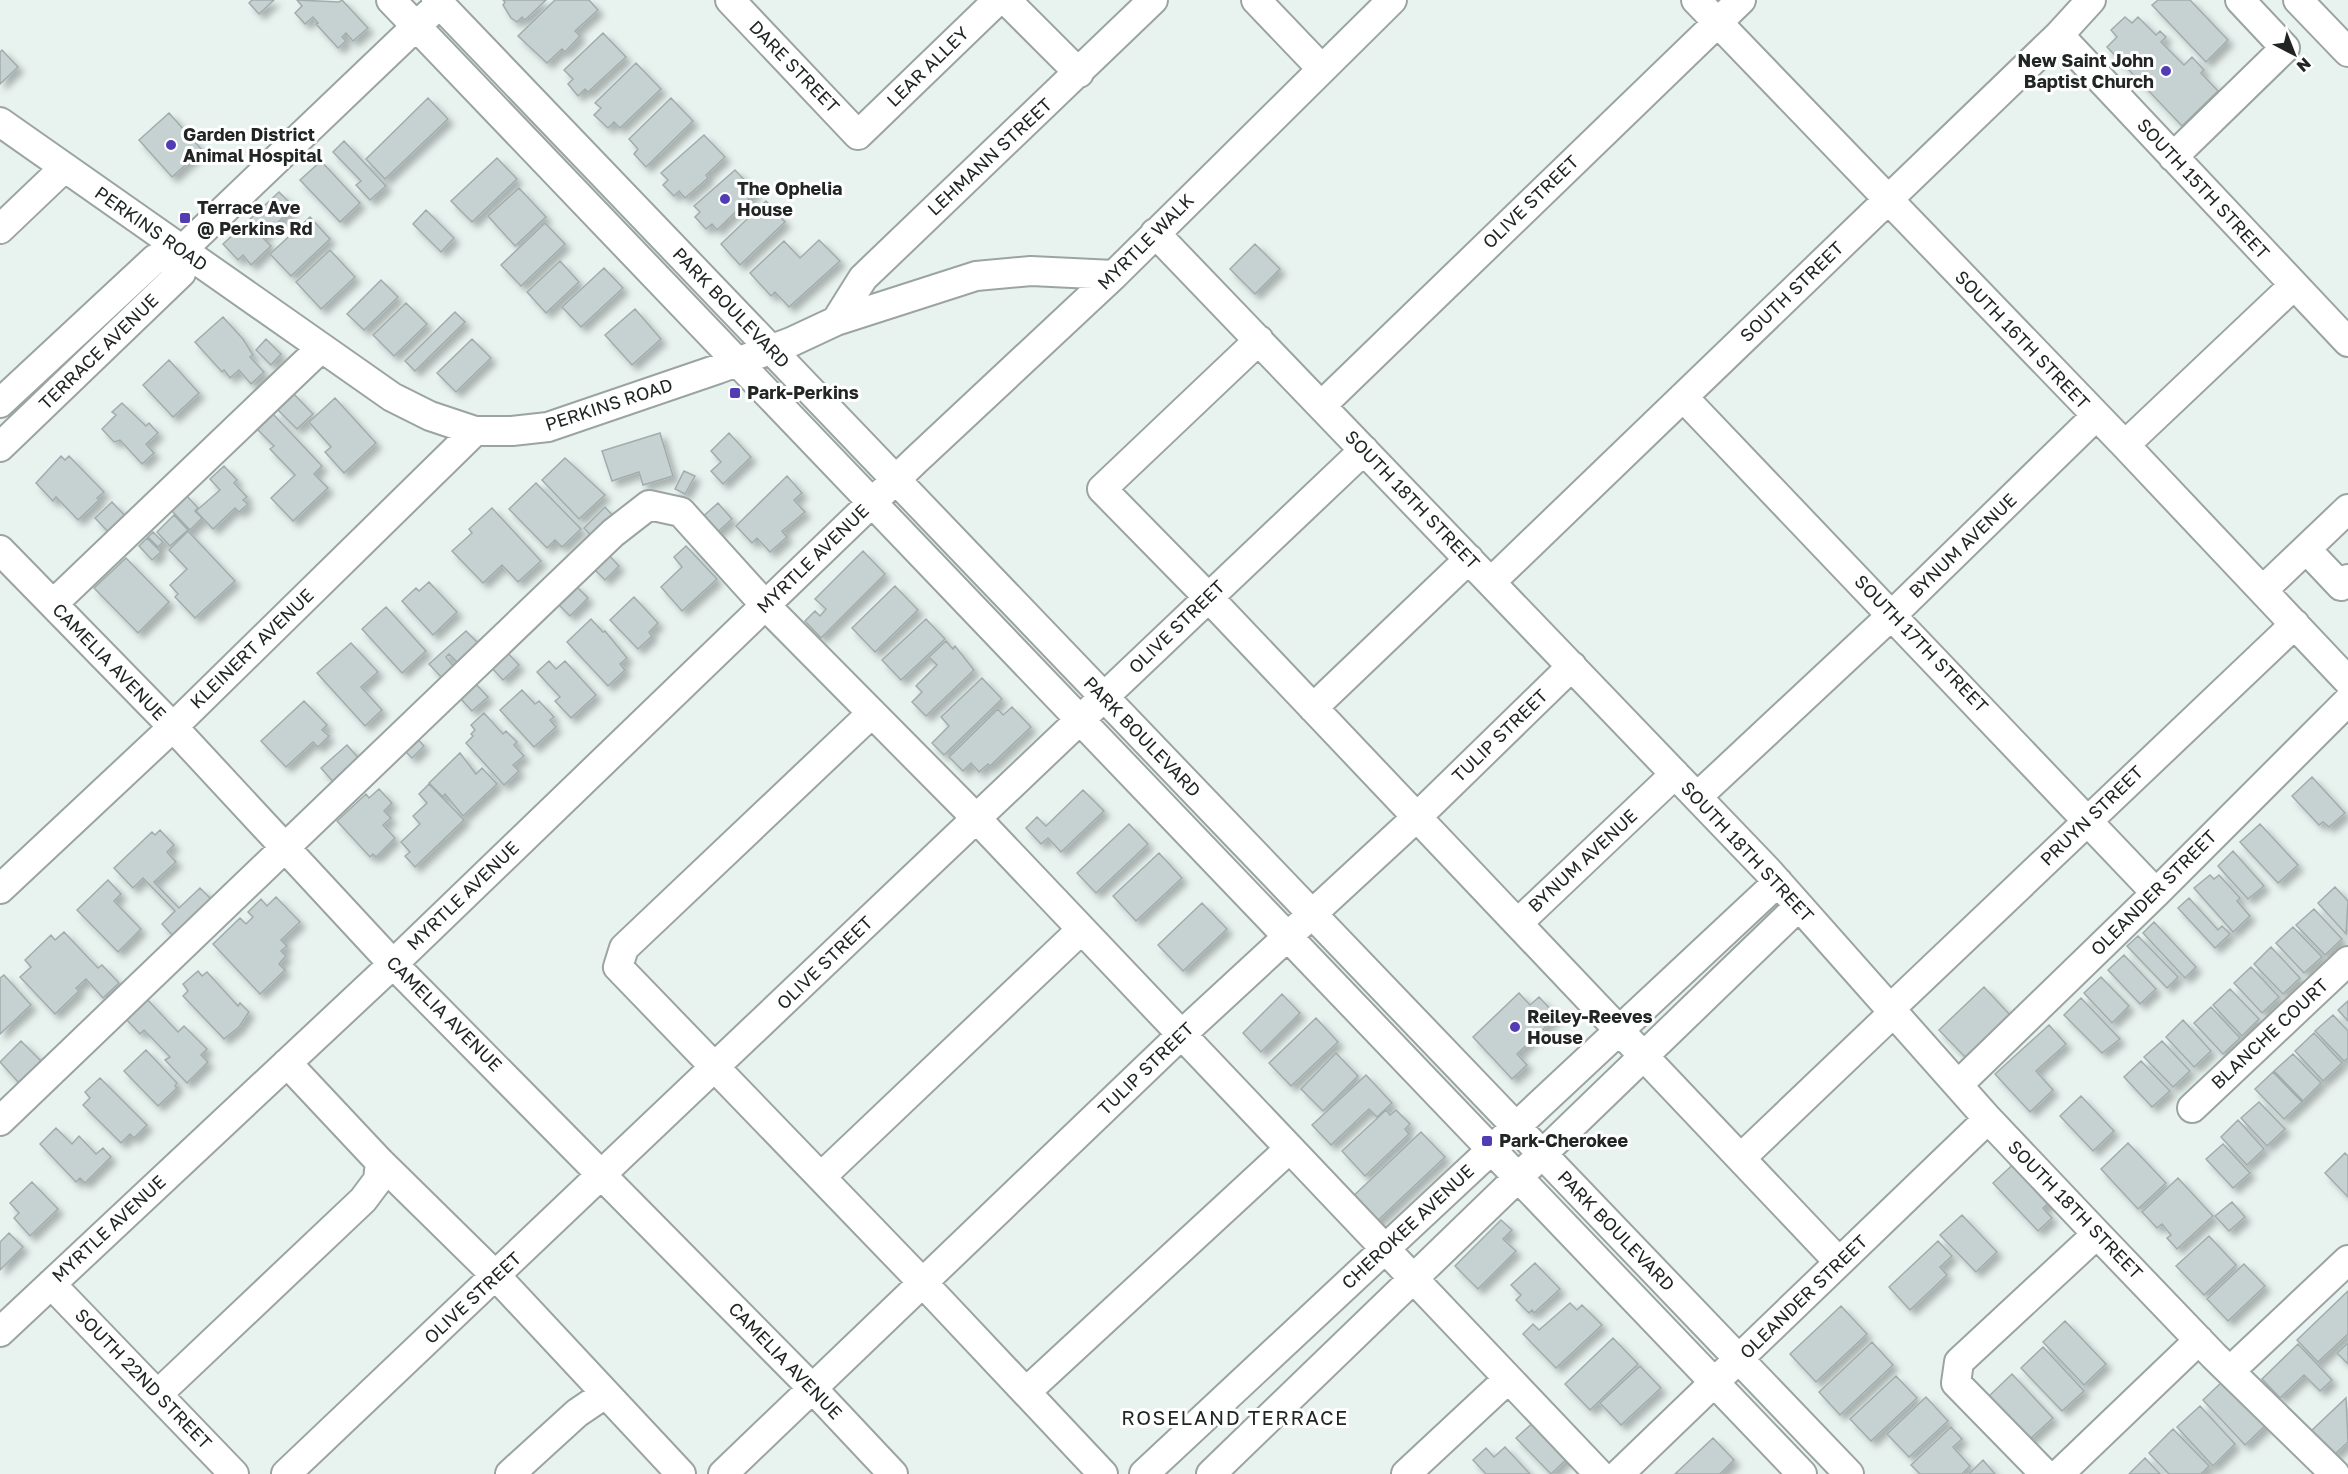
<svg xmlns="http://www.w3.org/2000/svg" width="2348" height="1474" font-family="'Golos Text',sans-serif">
	<defs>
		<filter id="shadow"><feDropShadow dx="5.5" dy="5.5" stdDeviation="3" flood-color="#0004"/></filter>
	</defs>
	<rect width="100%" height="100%" fill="#e8f3f0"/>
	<path fill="#c6d1d1" stroke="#a1acac" stroke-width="1.5" filter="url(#shadow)" d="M252 0H274L259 14 249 3Z
		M297 0 339 2 342 0 368 28 353 41 346 33 342 37 346 41 338 48 316 24 318 23 313 17 305 24 295 13 302 6Z
		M503 0H546L525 20 522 17 517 22 511 18 503 5 505 2Z
		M555 0H589L598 10 575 31 580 36 565 52 562 49 547 63 518 36Z
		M2158 0H2190L2228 40 2206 62 2152 5Z
		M2125 17 2132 23 2138 17 2156 35 2160 31 2166 37 2161 42 2184 65 2192 57 2204 70 2201 73 2218 91 2182 126 2107 47 2117 37 2111 30Z
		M603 33 626 57 588 92 585 89 578 96 568 84 573 79 564 70Z
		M2 50 18 67 0 84V52Z
		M636 63 661 89 620 128 614 122 608 128 594 115 601 108 595 103Z
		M428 98 448 119 385 179 366 159Z
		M671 98 693 121 646 167 634 154 638 149 629 139Z
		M169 113 202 150 172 177 139 140Z
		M704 135 725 157 706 175 708 178 685 198 679 191 674 196 663 185 668 180 661 173Z
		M344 141 386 186 370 200 356 185 361 181 333 152Z
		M497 158 517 179 472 222 451 201Z
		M321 161 360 203 340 222 300 180Z
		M735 170 756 192 717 230 712 224 706 229 695 217 700 212 694 206Z
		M519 188 546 217 515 246 488 216Z
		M279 192 294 207 262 237 271 246 251 265 243 255 238 260 223 244Z
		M766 201 785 222 740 265 721 244Z
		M426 210 454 238 441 252 413 224Z
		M310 217 330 239 291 276 270 254Z
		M545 223 565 244 521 286 501 265Z
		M819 240 840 261 789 307 775 292 771 296 750 273 784 241 800 258Z
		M1255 244 1280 269 1255 294 1230 269Z
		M330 250 355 277 321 309 296 282Z
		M560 261 579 282 546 313 527 292Z
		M604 268 623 288 581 327 562 307Z
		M381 280 398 297 364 330 347 314Z
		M406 303 427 324 394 356 373 335Z
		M635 309 661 339 632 365 605 335Z
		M455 312 465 322 415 371 405 361Z
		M223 317 243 339 253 355 250 357 264 372 251 384 239 370 230 378 224 370 222 372 195 342Z
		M266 339 281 354 271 365 256 350Z
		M472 339 491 358 456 392 437 373Z
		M169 360 199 393 173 417 143 385Z
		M293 393 313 414 297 429 277 409Z
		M335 398 376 443 344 473 325 452 331 447 309 422Z
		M122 403 146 426 149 423 158 433 146 444 154 453 142 464 120 440 114 442 102 429 116 415 112 412Z
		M272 413 322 466 314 474 328 488 293 521 271 498 295 475 270 449 274 446 256 428Z
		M660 433 673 476 643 485 639 472 612 481 602 451Z
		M729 433 751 457 723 484 711 471 721 462 711 451Z
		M61 456 65 460 69 456 104 492 97 498 99 500 78 520 56 497 53 501 36 483Z
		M565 458 605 495 579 519 542 480Z
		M224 466 237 480 234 483 247 497 243 500 248 504 239 512 235 508 213 529 196 511 220 490 210 479Z
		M684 471 695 476 685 494 675 489Z
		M787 476 802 493 794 500 805 512 782 531 787 537 770 552 757 538 752 543 736 526Z
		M536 483 581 529 562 547 555 540 547 548 509 509Z
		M186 495 198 508 195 511 202 518 190 530 171 510Z
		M112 502 131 522 114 538 95 518Z
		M718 503 732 519 713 536 699 520Z
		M605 507 615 518 593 538 584 528Z
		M492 508 541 561 518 582 502 565 483 583 452 551 472 533 469 529Z
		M174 515 188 530 170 546 157 532Z
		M188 531 235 581 195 618 175 597 178 594 170 585 187 569 169 550Z
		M153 532 163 542 158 547 148 537Z
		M147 538 161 552 152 560 139 546Z
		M686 546 717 579 682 611 661 587 682 567 674 557Z
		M863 551 885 574 821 638 805 621 815 611 820 616 826 609 815 599Z
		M608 554 619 566 605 580 593 568Z
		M126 558 169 602 138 633 94 588Z
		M429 582 457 612 433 635 402 601 416 588 419 591Z
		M574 584 588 598 570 616 556 602Z
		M895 586 918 610 875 652 852 628Z
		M634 597 658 623 649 632 652 636 638 649 610 620Z
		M386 607 426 651 402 673 362 629Z
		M591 619 603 632 605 631 627 658 620 664 625 670 608 686 567 642Z
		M926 619 945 639 901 680 882 660Z
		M466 631 479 644 458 663 449 654 446 657 454 667 442 678 429 664Z
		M946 641 953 649 955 646 974 670 926 716 912 702 922 692 916 686 937 665 929 657Z
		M351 643 378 672 361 687 382 710 365 726 317 673Z
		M506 651 519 665 503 680 490 666Z
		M549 661 556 669 565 661 596 695 571 718 555 701 560 697 537 672Z
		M982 678 1002 699 944 755 932 743 949 726 941 717Z
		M474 682 488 697 472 711 458 696Z
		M522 690 535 704 539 701 554 717 550 720 556 727 534 747 500 710Z
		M304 701 327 725 322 730 329 736 318 747 313 742 286 767 261 741Z
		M1012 707 1031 727 990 766 988 764 979 772 971 763 963 771 949 757 998 709 1003 715Z
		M484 713 503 734 506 731 517 742 514 745 524 756 513 765 519 771 504 785 466 743 473 736 471 734 475 730 471 725Z
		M417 738 424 746 412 758 404 750Z
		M347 745 361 761 335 784 321 768Z
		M460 753 476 774 482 768 497 784 463 816 445 794 443 797 429 783Z
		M2312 777 2345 813 2329 827 2323 822 2319 825 2292 796Z
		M429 784 464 820 415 867 405 856 410 852 401 842 420 824 413 816 427 803 419 794Z
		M379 789 392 803 384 811 391 818 383 825 395 838 376 857 373 854 370 857 337 821 366 794 369 798Z
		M1083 790 1104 811 1061 852 1048 838 1041 844 1026 828 1037 817 1046 826Z
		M1129 824 1148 844 1096 893 1077 873Z
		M2260 824 2298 865 2278 883 2240 842Z
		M160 830 174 845 167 852 176 862 154 882 179 908 200 888 215 903 177 940 162 924 175 911 143 878 133 888 114 868 152 832 155 835Z
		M2233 851 2264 886 2248 899 2218 866Z
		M1159 853 1182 878 1136 921 1113 896Z
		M2210 875 2214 879 2219 875 2240 898 2237 901 2250 916 2233 932 2194 888Z
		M108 880 121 894 114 901 141 929 118 952 77 910Z
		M2335 887 2348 901 2346 934 2318 903Z
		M276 897 300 922 281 940 287 946 281 951 286 956 279 964 285 970 260 994 213 944 240 918 246 924 253 917 248 912 261 899 267 906Z
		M2189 898 2218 930 2222 926 2230 934 2215 948 2178 908Z
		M1202 903 1227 929 1183 971 1158 945Z
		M2314 909 2342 939 2325 955 2296 925Z
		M2154 922 2196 967 2185 978 2143 933Z
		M2293 927 2322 957 2304 973 2276 943Z
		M64 932 98 968 102 965 119 983 103 998 86 979 76 988 79 991 55 1014 20 977 31 967 25 960 51 935 55 940Z
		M2138 936 2178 977 2167 988 2127 946Z
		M2271 947 2300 978 2283 994 2254 964Z
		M2124 955 2156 989 2140 1004 2108 970Z
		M2251 967 2279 997 2262 1013 2234 983Z
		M198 971 202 976 207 972 238 1006 240 1003 249 1012 239 1027 224 1039 183 996 188 991 183 984Z
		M4 975 31 1005 0 1034V978Z
		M2101 977 2129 1006 2112 1023 2084 993Z
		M1984 987 2010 1015 1965 1057 1939 1030Z
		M2230 989 2259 1019 2242 1036 2213 1005Z
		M1519 993 1530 1005 1539 997 1557 1016 1517 1054 1527 1065 1512 1079 1473 1037Z
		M1282 994 1300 1013 1261 1052 1243 1033Z
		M145 997 178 1032 184 1026 207 1049 201 1055 208 1062 187 1083 165 1060 170 1057 144 1030 140 1034 124 1017Z
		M2081 998 2120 1039 2102 1053 2064 1015Z
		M2348 1001V1021L2338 1010Z
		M2211 1007 2240 1038 2223 1054 2194 1023Z
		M2333 1015 2348 1031V1058L2344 1061 2315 1031Z
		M1316 1018 1338 1042 1291 1086 1269 1063Z
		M2183 1020 2211 1051 2194 1067 2166 1037Z
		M2049 1025 2066 1044 2036 1071 2053 1090 2030 1112 1995 1074Z
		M2314 1033 2342 1063 2323 1081 2295 1051Z
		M21 1041 41 1061 19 1083 0 1062Z
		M2162 1041 2190 1071 2173 1087 2144 1057Z
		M146 1050 177 1083 175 1086 177 1088 158 1106 124 1071Z
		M1336 1053 1358 1076 1323 1111 1301 1089Z
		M2293 1054 2321 1083 2303 1101 2274 1071Z
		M2141 1061 2170 1091 2152 1107 2124 1077Z
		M2273 1072 2302 1102 2284 1119 2255 1089Z
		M1366 1075 1392 1103 1377 1117 1369 1109 1331 1145 1312 1125Z
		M100 1078 147 1125 134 1138 130 1134 121 1143 83 1105 90 1098 85 1092Z
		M2081 1096 2114 1131 2093 1151 2060 1116Z
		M2259 1102 2285 1129 2267 1146 2241 1118Z
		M1386 1110 1390 1115 1396 1110 1410 1124 1405 1129 1409 1134 1365 1176 1342 1151Z
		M2238 1120 2264 1149 2247 1165 2221 1137Z
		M56 1128 72 1144 79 1136 96 1154 103 1148 111 1157 85 1183 80 1178 76 1182 40 1144Z
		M1421 1132 1445 1157 1372 1226 1348 1201Z
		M2128 1143 2166 1183 2138 1209 2101 1169Z
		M2223 1144 2250 1173 2233 1188 2206 1159Z
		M2345 1153 2348 1156V1197L2325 1173Z
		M2019 1159 2055 1197 2043 1208 2052 1218 2038 1231 1993 1183Z
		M2178 1178 2213 1216 2177 1249 2167 1238 2171 1235 2162 1224 2157 1228 2142 1212Z
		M32 1182 58 1209 30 1236 14 1218 19 1213 10 1203Z
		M2232 1202 2245 1217 2229 1231 2215 1216Z
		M1962 1215 1997 1252 1976 1272 1940 1235Z
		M1501 1220 1512 1230 1503 1239 1516 1251 1478 1289 1455 1266Z
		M9 1233 23 1247 0 1270V1242Z
		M2209 1236 2236 1265 2204 1295 2176 1266Z
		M1938 1241 1952 1256 1940 1267 1947 1275 1910 1310 1889 1287Z
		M1535 1263 1560 1289 1534 1313 1532 1310 1529 1313 1516 1300 1521 1295 1511 1285Z
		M2244 1264 2265 1286 2228 1321 2207 1299Z
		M2348 1291V1334L2318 1362 2297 1340Z
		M1570 1303 1577 1310 1582 1305 1602 1325 1556 1368 1523 1334 1533 1324 1539 1330Z
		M1841 1306 1867 1334 1816 1382 1790 1354Z
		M2065 1321 2106 1364 2084 1385 2043 1342Z
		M1613 1338 1638 1364 1590 1410 1565 1384Z
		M1872 1342 1893 1365 1840 1415 1819 1392Z
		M2348 1343V1364L2337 1353Z
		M2298 1344 2332 1380 2320 1391 2304 1375 2280 1398 2262 1379Z
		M2043 1347 2084 1391 2062 1411 2021 1368Z
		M1640 1366 1661 1388 1621 1425 1600 1403Z
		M2012 1374 2053 1418 2029 1440 1988 1397Z
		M1896 1376 1917 1398 1871 1441 1850 1419Z
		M2225 1379 2267 1424 2245 1445 2203 1400Z
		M1926 1397 1948 1421 1909 1457 1887 1434Z
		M2346 1398 2348 1442 2334 1455 2311 1431Z
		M2200 1406 2235 1444 2213 1466 2177 1427Z
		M1537 1419 1571 1455 1551 1474 1516 1438Z
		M1951 1427 1962 1439 1953 1447 1970 1466 1962 1474H1920L1911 1465Z
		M2173 1429 2209 1466 2201 1474H2169L2149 1453Z
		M1713 1438 1734 1460 1720 1474H1675Z
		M1505 1447 1530 1474H1486L1473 1460 1486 1448 1494 1457Z
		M2145 1458 2160 1474H2129Z
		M1983 1460 1995 1474H1969Z"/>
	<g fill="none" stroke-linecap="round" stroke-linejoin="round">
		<g stroke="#9ba4a1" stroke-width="32">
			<path id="minor" d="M391 0 1802 1474
				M436 0 1849 1474
				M730 0 858 135 998 0
				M1006 0 1079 73
				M1256 0 1321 68
				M1696 0 2125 445 2348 681
				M2298 0 2348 52
				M2059 35 2348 342
				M0 122 392 397 430 416 475 431H512L548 427 718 369 791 342 836 321 976 276 1031 271 1114 275
				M2173 157 2285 48 2240 0
				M0 229 64 168
				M1155 233 1768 871 1988 1119 2097 1234 2214 1356 2335 1474
				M836 321 863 278 1153 0
				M1259 340 1102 489 1208 597 1839 1262
				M1683 397 2156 893
				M0 403 155 259 181 251 429 14
				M1322 405 1741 0
				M2125 445 2293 286
				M0 447 181 273V251
				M2306 549 2341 586 2348 579
				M0 550 173 727 393 964 813 1389 893 1474
				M1491 582 2059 35 2091 0
				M2263 590 2348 509
				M53 604 321 348
				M1313 708 1469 559
				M872 713 624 948 618 967 923 1283 1103 1474
				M1697 797 1893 614 2096 416
				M0 889 173 727 475 431
				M1518 923 1675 774
				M1890 1009 2295 624
				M287 1063 380 1162 496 1276 681 1474
				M1959 1084 2156 893 2348 701
				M2192 1108 2348 961
				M0 1121 613 533 649 505 681 512 765 605 976 818 1599 1474
				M1741 1158 1893 1013
				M821 1177 1081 930
				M51 1284 234 1474
				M0 1332 393 964 915 461 1114 275 1392 0
				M2230 1371 2348 1260
				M1026 1392 1289 1149
				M158 1394 363 1200 378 1180 380 1162
				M286 1474 1364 450
				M510 1474 577 1413 605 1394
				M723 1474 1181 1035 1417 817 1572 666
				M1144 1474 1778 882
				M1211 1474 1799 906
				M1406 1474 1508 1379
				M1619 1474 1988 1119
				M2045 1474 1956 1383 1959 1362 2097 1234
				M2059 1474 2199 1340"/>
		</g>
		<use href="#minor" stroke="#fff" stroke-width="28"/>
	</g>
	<g fill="#513cb3" stroke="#fff" stroke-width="2">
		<circle cx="2166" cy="71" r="6"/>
		<circle cx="171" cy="145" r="6"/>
		<circle cx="725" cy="199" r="6"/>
		<rect x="179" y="212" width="12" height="12" rx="3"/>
		<rect x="729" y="387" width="12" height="12" rx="3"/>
		<circle cx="1515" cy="1027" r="6"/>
		<rect x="1481" y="1135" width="12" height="12" rx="3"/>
	</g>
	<g text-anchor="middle" stroke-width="6" stroke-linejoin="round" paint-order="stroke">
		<g font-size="18" font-weight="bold" fill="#212524" stroke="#fff" text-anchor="start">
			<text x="2154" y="67" text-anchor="end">New Saint John<tspan x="2154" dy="21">Baptist Church</tspan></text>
			<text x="183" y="141">Garden District<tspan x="183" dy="21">Animal Hospital</tspan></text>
			<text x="737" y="195">The Ophelia<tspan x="737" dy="21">House</tspan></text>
			<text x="197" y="214">Terrace Ave<tspan x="197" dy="21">@ Perkins Rd</tspan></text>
			<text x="747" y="399">Park-Perkins</text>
			<text x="1527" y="1023">Reiley-Reeves<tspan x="1527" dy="21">House</tspan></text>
			<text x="1499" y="1147">Park-Cherokee</text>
		</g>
		<g font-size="18" fill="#212524" stroke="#fff">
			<text transform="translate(794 67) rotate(46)" y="6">DARE STREET</text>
			<text transform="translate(928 67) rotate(-44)" y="6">LEAR ALLEY</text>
			<text transform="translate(990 157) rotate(-43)" y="6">LEHMANN STREET</text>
			<text transform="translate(2203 189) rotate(47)" y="6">SOUTH 15TH STREET</text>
			<text transform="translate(1531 202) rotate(-44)" y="6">OLIVE STREET</text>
			<text transform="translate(151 229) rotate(35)" y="6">PERKINS ROAD</text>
			<text transform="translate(1146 242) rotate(-45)" y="6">MYRTLE WALK</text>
			<text transform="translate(1792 292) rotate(-44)" y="6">SOUTH STREET</text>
			<text transform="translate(731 308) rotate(46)" y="6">PARK BOULEVARD</text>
			<text transform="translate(2022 340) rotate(46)" y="6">SOUTH 16TH STREET</text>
			<text transform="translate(99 352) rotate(-44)" y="6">TERRACE AVENUE</text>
			<text transform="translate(609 405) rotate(-18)" y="6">PERKINS ROAD</text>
			<text transform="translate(1412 500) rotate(46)" y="6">SOUTH 18TH STREET</text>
			<text transform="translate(1963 546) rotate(-44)" y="6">BYNUM AVENUE</text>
			<text transform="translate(813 559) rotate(-44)" y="6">MYRTLE AVENUE</text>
			<text transform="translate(1177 627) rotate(-44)" y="6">OLIVE STREET</text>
			<text transform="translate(1921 644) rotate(46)" y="6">SOUTH 17TH STREET</text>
			<text transform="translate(252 649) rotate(-44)" y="6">KLEINERT AVENUE</text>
			<text transform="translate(109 662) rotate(46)" y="6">CAMELIA AVENUE</text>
			<text transform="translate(1500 736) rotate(-44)" y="6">TULIP STREET</text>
			<text transform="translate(1142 737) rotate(46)" y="6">PARK BOULEVARD</text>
			<text transform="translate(2092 816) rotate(-44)" y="6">PRUYN STREET</text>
			<text transform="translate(1747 852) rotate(47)" y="6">SOUTH 18TH STREET</text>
			<text transform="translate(1583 861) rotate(-43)" y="6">BYNUM AVENUE</text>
			<text transform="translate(2154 893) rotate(-45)" y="6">OLEANDER STREET</text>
			<text transform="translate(463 896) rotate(-44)" y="6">MYRTLE AVENUE</text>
			<text transform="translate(825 963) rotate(-44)" y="6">OLIVE STREET</text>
			<text transform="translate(444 1014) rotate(45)" y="6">CAMELIA AVENUE</text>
			<text transform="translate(2270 1034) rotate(-43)" y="6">BLANCHE COURT</text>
			<text transform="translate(1146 1069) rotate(-44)" y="6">TULIP STREET</text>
			<text transform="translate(2075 1210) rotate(46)" y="6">SOUTH 18TH STREET</text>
			<text transform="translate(1408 1227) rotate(-43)" y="6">CHEROKEE AVENUE</text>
			<text transform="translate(109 1229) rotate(-43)" y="6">MYRTLE AVENUE</text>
			<text transform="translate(1616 1231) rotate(46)" y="6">PARK BOULEVARD</text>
			<text transform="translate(1804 1297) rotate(-44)" y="6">OLEANDER STREET</text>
			<text transform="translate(473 1298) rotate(-43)" y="6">OLIVE STREET</text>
			<text transform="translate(785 1361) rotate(46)" y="6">CAMELIA AVENUE</text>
			<text transform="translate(143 1379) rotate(46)" y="6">SOUTH 22ND STREET</text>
		</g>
		<g font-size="20" letter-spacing="1.5" fill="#212524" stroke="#fff">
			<text x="1235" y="1425">ROSELAND TERRACE</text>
		</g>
	</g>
	<g transform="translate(2294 54) rotate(138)" stroke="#ffffff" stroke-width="4.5" paint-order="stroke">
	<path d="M0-4.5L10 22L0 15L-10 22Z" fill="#212524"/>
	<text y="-9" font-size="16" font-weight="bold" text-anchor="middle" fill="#212524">N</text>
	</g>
</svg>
